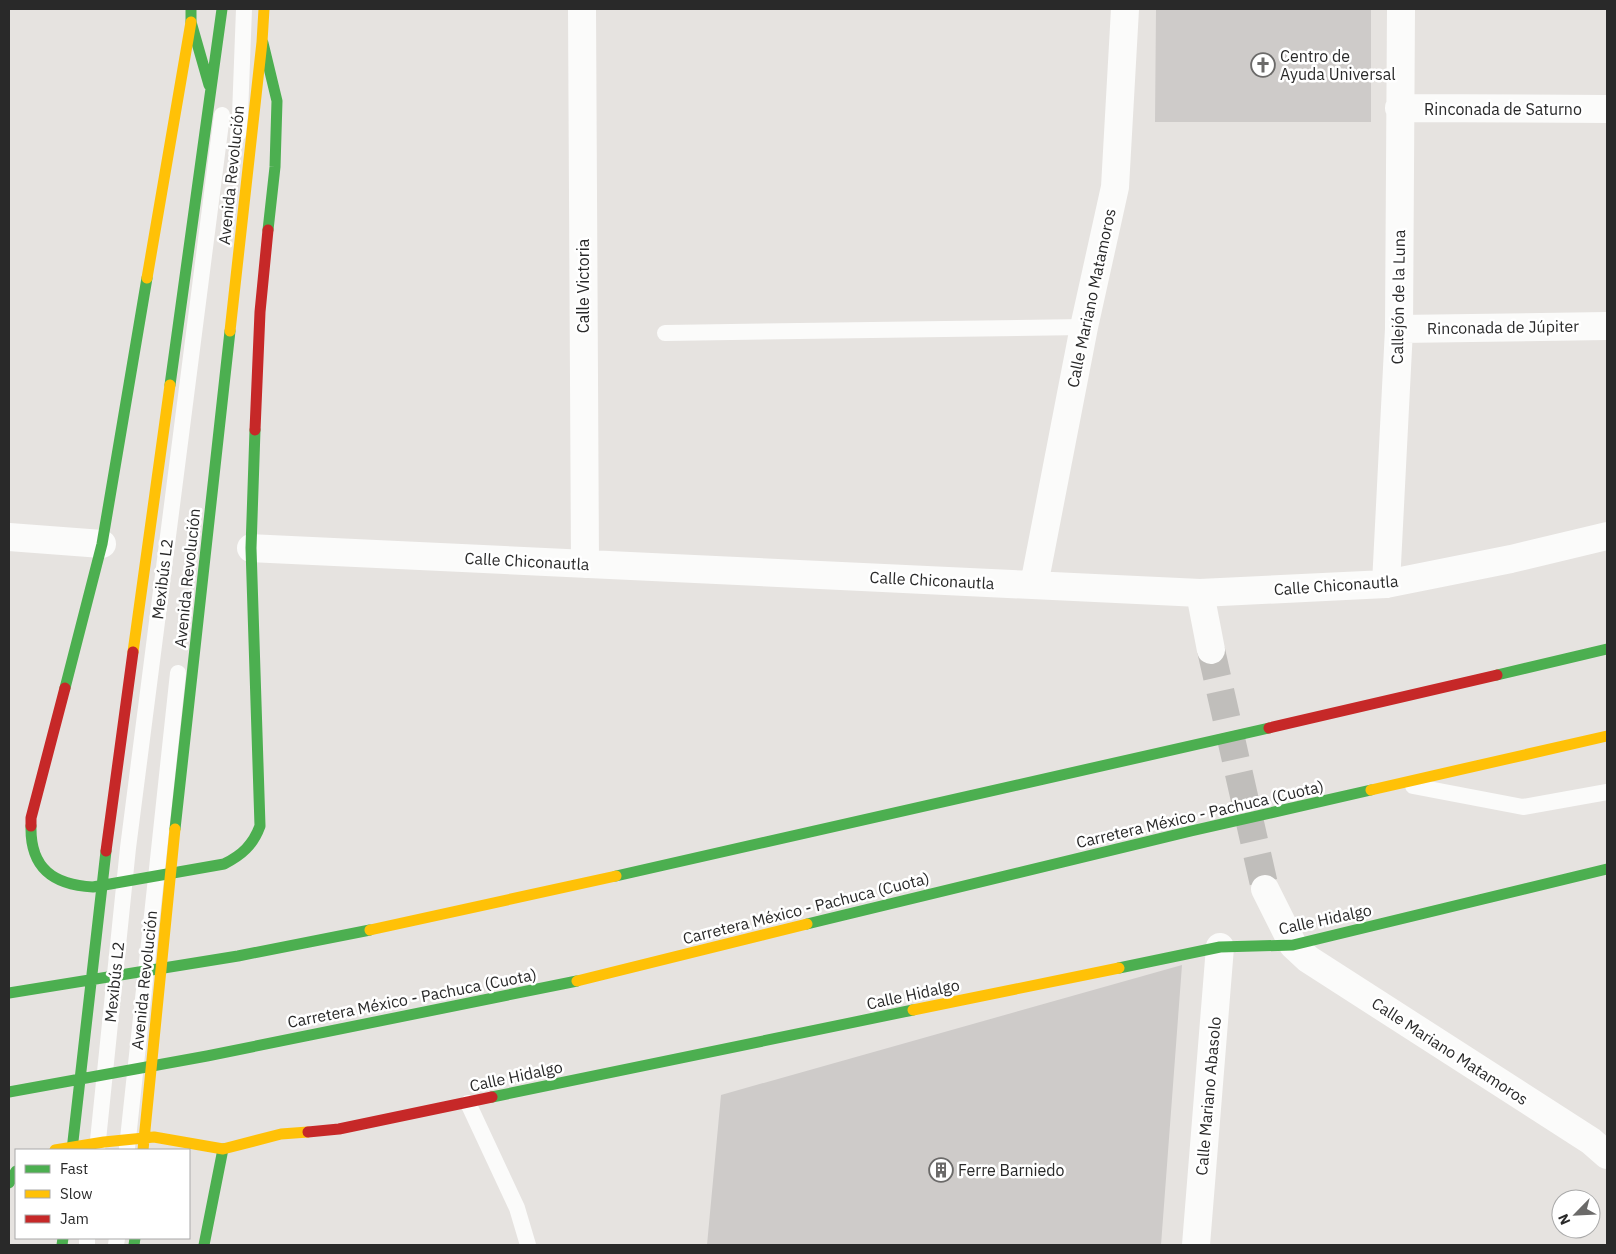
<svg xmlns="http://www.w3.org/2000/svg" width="1616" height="1254" font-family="'IBM Plex Sans',sans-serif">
	<rect width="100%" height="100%" fill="#e6e3e0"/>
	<path fill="#cecbc9" d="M1156 9H1371V122H1155Z
		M1182 965 1161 1245H707L721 1095Z"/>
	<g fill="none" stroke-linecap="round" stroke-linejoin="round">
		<path stroke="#c0bebb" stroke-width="28" stroke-dasharray="28 14" stroke-linecap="butt" d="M1211 650 1265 889"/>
		<path stroke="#fbfbfa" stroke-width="16" d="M238 134 240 115 244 9
			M665 333 1084 327
			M1413 786 1523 807 1607 792
			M468 1103 517 1208 528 1245
			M127 1148 178 673
			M97 1150 128 848 222 115
			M87 1245V1238
			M116 1245 117 1238"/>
		<path stroke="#fbfbfa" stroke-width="28" d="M582 9 585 564
			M1399 108 1607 109
			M1399 329 1607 326
			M9 537 102 544
			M251 548 1200 593 1386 584 1511 559 1607 536
			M1386 584 1399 329 1401 9
			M1034 585 1084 327 1115 187 1125 9
			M1200 593 1211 650
			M1265 889 1293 945 1308 959 1591 1141 1607 1155
			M1196 1245 1220 947"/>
		<path stroke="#4caf50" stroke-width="11" d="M191 9V22L209 85
			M263 43 277 101 275 167 268 230
			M170 385 222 9
			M1497 675 1607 649
			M65 688 102 544 147 278
			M31 826C30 869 54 885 93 887L224 864C242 855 253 845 260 826L251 548 255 430
			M175 829 230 331
			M616 876 1269 728
			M807 924 1191 831 1371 790
			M1119 968 1220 947 1293 945 1607 869
			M9 993 238 956 370 930
			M9 1092 207 1056 577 981
			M492 1097 913 1010
			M72 1150 106 851
			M9 1183 16 1171
			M62 1245 63 1238
			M134 1245 135 1238
			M204 1245 223 1149"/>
		<path stroke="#ffc107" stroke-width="11" d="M147 278 191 22
			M230 331 262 42 264 9
			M133 652 170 385
			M1371 790 1607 736
			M370 930 616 876
			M577 981 807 924
			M913 1010 1119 968
			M55 1150 104 1142 154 1137 223 1149 281 1134 308 1132
			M143 1150 175 829"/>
		<path stroke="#c62828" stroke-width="11" d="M255 430 260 312 268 230
			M1269 728 1497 675
			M31 826V818L65 688
			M106 851 133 652
			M308 1132 339 1129 492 1097"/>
	</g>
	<defs>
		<g id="church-ring" transform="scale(1.25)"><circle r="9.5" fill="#fff" stroke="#6b6a69" stroke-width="1.5"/><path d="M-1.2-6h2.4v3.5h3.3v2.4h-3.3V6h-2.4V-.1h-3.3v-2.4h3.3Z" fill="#6b6a69"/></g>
		<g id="building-ring" transform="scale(1.25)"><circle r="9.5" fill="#fff" stroke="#6b6a69" stroke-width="1.5"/><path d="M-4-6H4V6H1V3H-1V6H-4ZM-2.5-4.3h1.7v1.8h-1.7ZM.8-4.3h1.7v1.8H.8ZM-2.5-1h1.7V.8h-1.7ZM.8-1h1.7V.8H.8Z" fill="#6b6a69"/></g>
	</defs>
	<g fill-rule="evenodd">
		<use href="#church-ring" x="1263" y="65"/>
		<use href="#building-ring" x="941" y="1170"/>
	</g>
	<g text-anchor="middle" stroke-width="5" stroke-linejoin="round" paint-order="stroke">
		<g font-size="16" fill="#292929" stroke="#fff" text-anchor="start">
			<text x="1280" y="62">Centro de<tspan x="1280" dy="18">Ayuda Universal</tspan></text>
			<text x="958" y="1176">Ferre Barniedo</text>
		</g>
		<g font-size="16" fill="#292929" stroke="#fff">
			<text x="1503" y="115">Rinconada de Saturno</text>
			<text transform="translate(231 175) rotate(-84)" y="6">Avenida Revolución</text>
			<text transform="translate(583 286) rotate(-90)" y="6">Calle Victoria</text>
			<text transform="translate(1398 297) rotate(-89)" y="6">Callejón de la Luna</text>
			<text transform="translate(1091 298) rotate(-78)" y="6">Calle Mariano Matamoros</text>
			<text transform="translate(1503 327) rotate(-1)" y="6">Rinconada de Júpiter</text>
			<text transform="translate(527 561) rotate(3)" y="6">Calle Chiconautla</text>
			<text transform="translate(187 578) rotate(-84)" y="6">Avenida Revolución</text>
			<text transform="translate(162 579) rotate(-83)" y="6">Mexibús L2</text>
			<text transform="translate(932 580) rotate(3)" y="6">Calle Chiconautla</text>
			<text transform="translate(1336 585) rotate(-4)" y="6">Calle Chiconautla</text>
			<text transform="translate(1200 814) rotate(-13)" y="6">Carretera México - Pachuca (Cuota)</text>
			<text transform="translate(806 908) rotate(-14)" y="6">Carretera México - Pachuca (Cuota)</text>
			<text transform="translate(1325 919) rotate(-12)" y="6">Calle Hidalgo</text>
			<text transform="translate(144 980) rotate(-84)" y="6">Avenida Revolución</text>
			<text transform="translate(114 982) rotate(-84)" y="6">Mexibús L2</text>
			<text transform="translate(913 994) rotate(-12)" y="6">Calle Hidalgo</text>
			<text transform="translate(412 998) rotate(-11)" y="6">Carretera México - Pachuca (Cuota)</text>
			<text transform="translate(1450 1051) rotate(33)" y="6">Calle Mariano Matamoros</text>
			<text transform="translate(516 1076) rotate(-12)" y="6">Calle Hidalgo</text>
			<text transform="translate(1208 1096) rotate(-85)" y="6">Calle Mariano Abasolo</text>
		</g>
	</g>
	<rect width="1616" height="1254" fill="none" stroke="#292929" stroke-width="20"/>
	<rect x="15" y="1149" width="175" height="90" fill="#ffffff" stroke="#a9a9a9"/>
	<rect x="25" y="1165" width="25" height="8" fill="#4caf50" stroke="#a9a9a9"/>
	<text x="60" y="1174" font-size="15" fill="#292929">Fast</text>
	<rect x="25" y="1190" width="25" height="8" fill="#ffc107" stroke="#a9a9a9"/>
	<text x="60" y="1199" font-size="15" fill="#292929">Slow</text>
	<rect x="25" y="1215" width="25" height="8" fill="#c62828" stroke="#a9a9a9"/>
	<text x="60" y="1224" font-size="15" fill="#292929">Jam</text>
	<g transform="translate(1576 1214) rotate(246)"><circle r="24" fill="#ffffff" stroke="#a9a9a9"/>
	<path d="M0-4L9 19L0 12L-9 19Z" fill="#6b6a69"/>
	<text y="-8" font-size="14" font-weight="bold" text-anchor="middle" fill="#292929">N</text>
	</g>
</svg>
